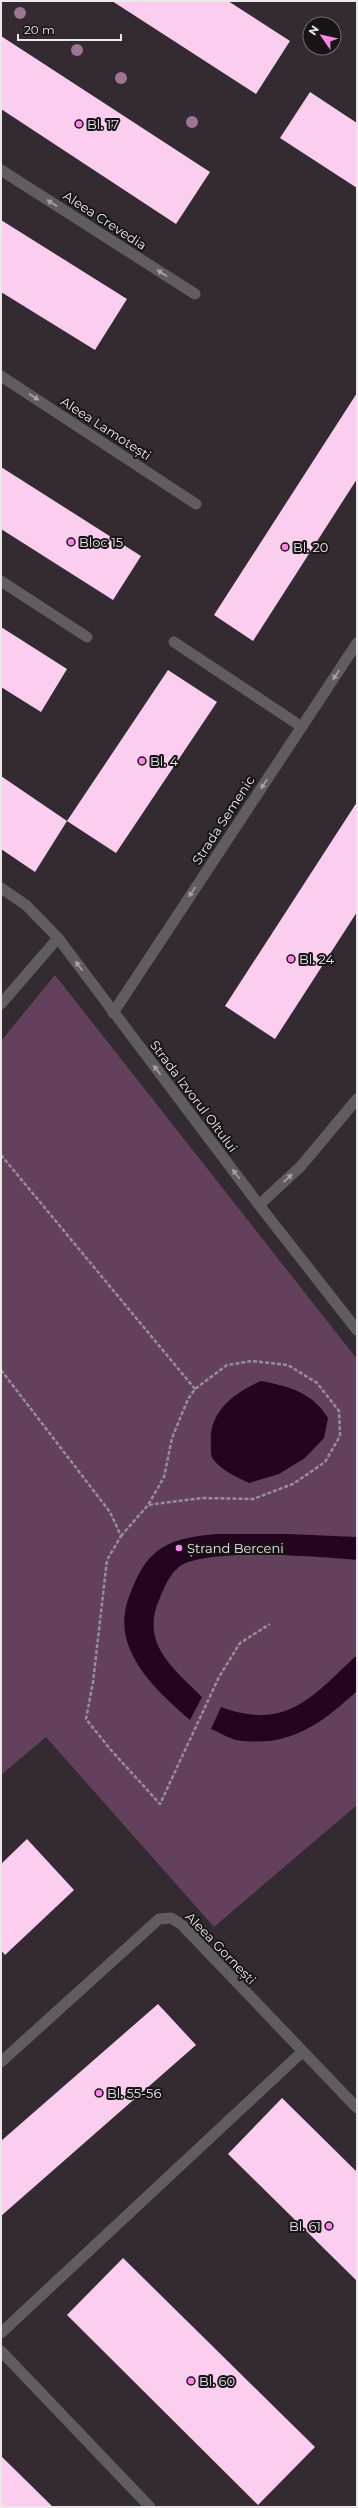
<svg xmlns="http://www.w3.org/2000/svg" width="358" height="2508" font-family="Montserrat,sans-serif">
	<rect width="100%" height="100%" fill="#332b31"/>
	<path fill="#63405b" d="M55 975 357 1359V1805L214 1927 46 1737 1 1775V1041Z"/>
	<path fill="#24051f" d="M261 1381C289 1386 313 1393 328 1418L324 1438 305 1458 279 1474 249 1483C235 1476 222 1471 213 1459 210 1455 211 1448 211 1444 208 1412 234 1393 261 1381Z
		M216 1534H288L357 1537V1560C322 1557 205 1547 179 1567 169 1575 164 1588 159 1600 140 1644 174 1669 202 1697L190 1720C161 1695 118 1657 125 1613 126 1602 131 1592 135 1582 152 1543 177 1538 216 1534Z
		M357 1655V1691C320 1725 289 1748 236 1740 228 1738 219 1732 211 1729L221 1707C287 1731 312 1697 357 1655Z"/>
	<path fill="#fbcdef" d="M112 1H228L290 41 256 94Z
		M1 36 210 172 176 224 1 109Z
		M310 92 357 123V188L280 138Z
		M1 220 127 299 95 350 1 292Z
		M357 393V479L253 641 214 615Z
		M1 467 141 556 113 600 1 529Z
		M1 627 67 669 41 712 1 687Z
		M168 670 217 702 116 853 67 821Z
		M1 776 67 821 35 872 1 849Z
		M357 802V912L275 1039 225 1006Z
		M27 1839 74 1890 5 1955 1 1950V1864Z
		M158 2004 196 2045 1 2216V2141Z
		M282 2098 357 2172V2281L228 2154Z
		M123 2258 315 2447 258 2505 67 2315Z
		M1 2456 53 2507H1Z"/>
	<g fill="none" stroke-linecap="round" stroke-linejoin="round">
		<path stroke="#969095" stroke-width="2.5" stroke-dasharray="4 2" stroke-linecap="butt" d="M1 1155 195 1389
			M1 1370 110 1512 121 1536 107 1560 93 1682 86 1719 110 1749 160 1804 219 1677 240 1643 270 1624
			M121 1536 148 1505 164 1477 172 1438 188 1399 195 1389 227 1365 252 1361 288 1365 317 1383 339 1411 340 1436 325 1462 293 1484 253 1499 202 1498 148 1505"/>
		<path stroke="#605c5f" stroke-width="11" d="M1 170 195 294
			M1 376 196 504
			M1 581 87 637
			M174 642 302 727
			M1 1004 58 938
			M1 2333 301 2053
			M1 2351 150 2507"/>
		<path stroke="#605c5f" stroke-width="11" d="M1 888 26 905 58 938 259 1205 357 1330
			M113 1013 357 643
			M259 1205 301 1166 357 1099
			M1 2062 159 1919 171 1918 181 1924 357 2108"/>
	</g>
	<g fill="#9d7693">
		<circle cx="20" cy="13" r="6"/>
		<circle cx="77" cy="50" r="6"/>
		<circle cx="121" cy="78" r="6"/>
		<circle cx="192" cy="122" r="6"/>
	</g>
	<defs><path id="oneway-solid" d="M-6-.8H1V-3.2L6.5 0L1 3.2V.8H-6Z"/></defs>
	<g fill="#a6a2a5">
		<use href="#oneway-solid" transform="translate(52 203) rotate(-147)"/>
		<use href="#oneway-solid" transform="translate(162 273) rotate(-147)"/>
		<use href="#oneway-solid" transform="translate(34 397) rotate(33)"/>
		<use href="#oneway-solid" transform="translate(336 675) rotate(123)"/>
		<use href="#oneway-solid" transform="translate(264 784) rotate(123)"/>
		<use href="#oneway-solid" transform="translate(192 892) rotate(123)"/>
		<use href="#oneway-solid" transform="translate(79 966) rotate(-127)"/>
		<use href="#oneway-solid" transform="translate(157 1070) rotate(-127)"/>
		<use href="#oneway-solid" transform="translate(236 1174) rotate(-127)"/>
		<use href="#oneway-solid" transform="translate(288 1178) rotate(-43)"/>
	</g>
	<g fill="#fc86e4" stroke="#181517" stroke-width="1.5">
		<circle cx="79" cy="124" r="4"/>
		<circle cx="71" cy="542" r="4"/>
		<circle cx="285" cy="547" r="4"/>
		<circle cx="142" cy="761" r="4"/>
		<circle cx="291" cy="959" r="4"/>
		<circle cx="179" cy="1548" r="4"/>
		<circle cx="99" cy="2093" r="4"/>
		<circle cx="329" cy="2226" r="4"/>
		<circle cx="191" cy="2381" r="4"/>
	</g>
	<g text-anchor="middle" stroke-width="4" stroke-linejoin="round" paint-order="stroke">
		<g font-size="13" fill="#ece7eb" stroke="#181517" text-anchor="start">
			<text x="87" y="129">Bl. 17</text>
			<text x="79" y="547">Bloc 15</text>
			<text x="293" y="552">Bl. 20</text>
			<text x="150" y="766">Bl. 4</text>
			<text x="299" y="964">Bl. 24</text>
			<text x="187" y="1553">Ștrand Berceni</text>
			<text x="107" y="2098">Bl. 55-56</text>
			<text x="321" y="2231" text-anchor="end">Bl. 61</text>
			<text x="199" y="2386">Bl. 60</text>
		</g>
		<g font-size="13" fill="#ece7eb" stroke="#181517">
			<text transform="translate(105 220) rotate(33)" y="5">Aleea Crevedia</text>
			<text transform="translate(106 428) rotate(33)" y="5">Aleea Lamotești</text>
			<text transform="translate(223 820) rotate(-57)" y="5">Strada Semenic</text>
			<text transform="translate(194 1096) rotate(53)" y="5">Strada Izvorul Oltului</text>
			<text transform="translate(221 1948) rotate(46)" y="5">Aleea Gornești</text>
		</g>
	</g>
	<rect width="358" height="2508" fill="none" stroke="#ece7eb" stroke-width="4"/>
	<g transform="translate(322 36) rotate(304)"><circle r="19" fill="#181517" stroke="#6d696c"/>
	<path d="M0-3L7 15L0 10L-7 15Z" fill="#fc86e4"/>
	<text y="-6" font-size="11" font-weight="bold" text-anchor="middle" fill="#ece7eb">N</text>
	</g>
	<path d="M18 34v6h103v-6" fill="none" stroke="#ece7eb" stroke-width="2"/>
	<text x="24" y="34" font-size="12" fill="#ece7eb" stroke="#181517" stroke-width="3" paint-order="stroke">20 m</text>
</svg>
